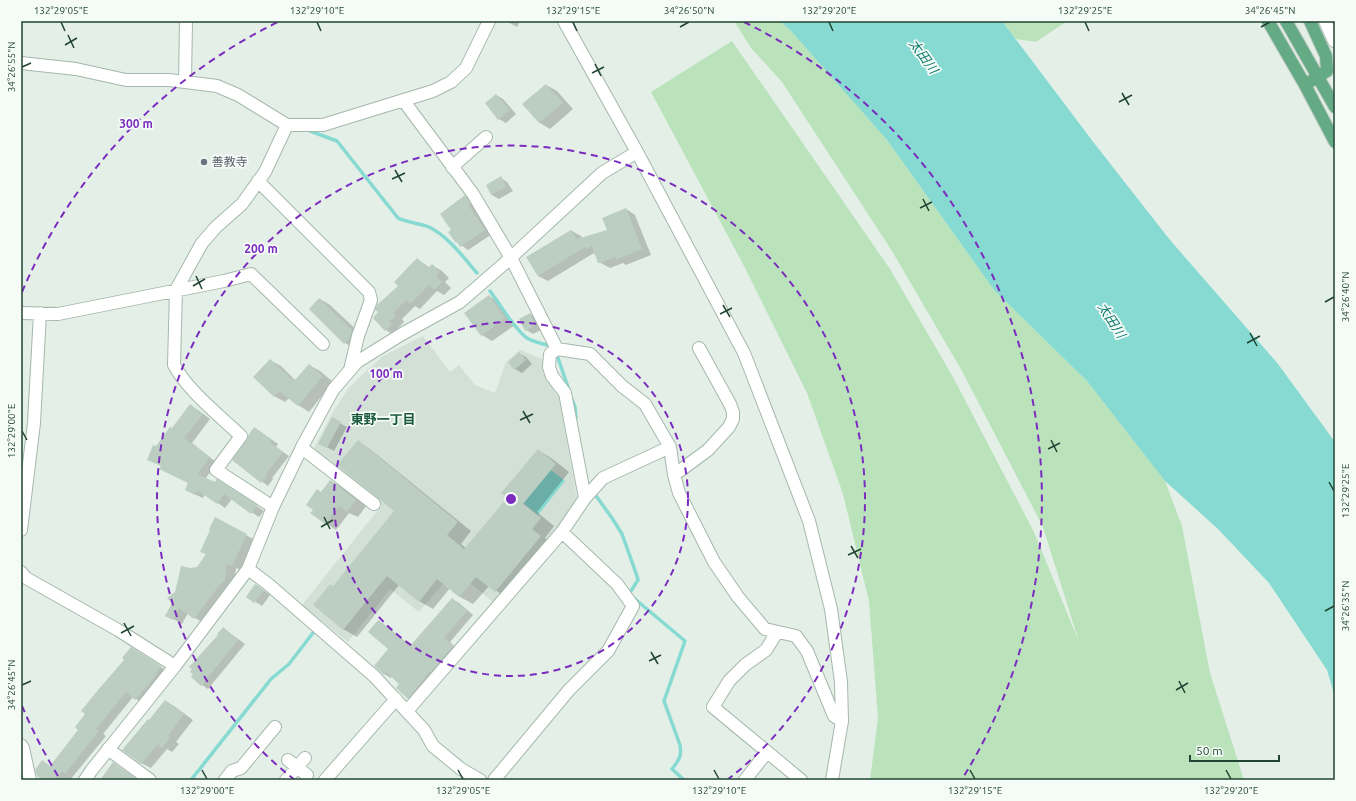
<svg xmlns="http://www.w3.org/2000/svg" width="1356" height="801" font-family="Ubuntu,'Noto Sans JP',sans-serif">
	<rect width="100%" height="100%" fill="#e4efe7"/>
	<path fill="#d2e0d6" d="M423 336 450 372 459 365 475 385 495 393 506 362 520 350 542 359 543 373 559 398 577 498 575 505 558 527 529 563 494 603 455 570 419 612 390 589 348 642 302 605 382 505 314 452V448L332 414 347 390 364 373 383 356Z"/>
	<path fill="#bae3bb" d="M734 21H780L791 31 887 140 994 290 1087 381 1165 481 1182 526 1210 673 1244 780H870L878 718 869 601 843 494 807 393 744 266 651 92 732 41 890 269 953 377 1034 532 1079 642 1043 527 962 371 892 251 782 82 751 48Z
		M1002 21H1067L1036 42 1016 39Z"/>
	<path fill="#86dad1" d="M780 21H1002L1094 143 1170 240 1278 364 1335 442V697L1327 670 1269 583 1218 529 1165 481 1087 381 994 290 887 140 791 31Z
		M551 470 565 481 538 515 517 498Z"/>
	<path fill="#0003" d="M506 21H520L517 27Z
		M546 85 557 91 573 109 550 129 540 123 524 104Z
		M496 95 503 99 516 114 506 123 499 119Z
		M501 178 507 182 513 191 499 199 492 195 487 185Z
		M465 196 471 200 477 209 475 210 492 234 468 250 457 242 452 230Z
		M626 209 635 215 651 255 626 265 623 263 610 268 599 262 594 253 548 281 538 276 527 257 572 231 581 236 582 238 608 230Z
		M417 259 430 268 432 265 442 271 449 278 445 282 451 288 444 295 437 291 420 309 415 306 402 319 404 322 398 328 401 330 395 336 386 330 399 286Z
		M489 296 499 302 515 325 492 341 482 335Z
		M320 299 330 305 363 336 356 349 345 343 310 309Z
		M530 314 537 318 543 329 533 334 526 330Z
		M520 354 526 357 532 364 522 373 515 369Z
		M270 360 281 366 296 381 309 365 320 371 333 382 309 412 298 405 289 398 285 402 274 396Z
		M198 410 210 419 192 443 217 463 205 479 225 485 264 511 259 517 232 499 225 508 205 494 203 498 194 494 189 483 161 466 156 448 172 429Z
		M332 419 347 427 334 451 319 443Z
		M255 428 278 444 276 447 289 456 272 478 273 479 268 486 234 460Z
		M358 442 371 450 471 531 461 544 466 548 508 498 538 450 551 458 569 472 537 512 554 526 545 538 554 544 509 599 489 586 473 604 460 597 450 588 433 609 419 601 399 585 357 637 343 629 333 587 396 511Z
		M331 481 341 487 366 506 358 517 349 513 336 530 312 513 321 493Z
		M246 535 255 540 241 570 236 568 234 585 203 623 188 613 182 624 166 615 173 603 176 593 190 569 197 568Z
		M262 589 270 595 262 606 247 596Z
		M452 599 459 603 473 615 450 642 459 651 415 702 408 698 401 684 392 676 391 678 384 674 390 649 379 621 385 625 411 646Z
		M223 628 245 644 208 689 202 685 219 635Z
		M138 652 167 671 142 703 133 697 103 734 106 736 70 780H43L51 767Z
		M165 701 174 706 193 720 176 742 179 744 172 752 167 749 151 768 141 763Z
		M114 764 124 770 138 780H103Z"/>
	<g fill="none" stroke-linecap="round" stroke-linejoin="round">
		<path stroke="#86dad1" stroke-width="3.5" d="M310 131 337 141 398 218C408 223 419 223 429 227 448 236 464 258 477 273
			M490 291C499 303 515 330 527 338 533 342 540 343 547 345
			M557 355 569 390
			M572 399 575 407 576 418
			M594 493 612 518 622 534 637 576 638 580 629 594 685 641 664 701 680 745C682 756 679 760 672 769L684 780
			M191 780 271 679 289 664 316 629"/>
	</g>
	<path fill="#bccec2" d="M546 84 563 103 539 123 522 104Z
		M496 94 510 110 498 120 485 103Z
		M501 176 506 187 491 195 486 185Z
		M465 195 471 205 469 206 485 230 460 247 457 242 456 243 448 232 451 230 440 214Z
		M626 208 642 249 616 260 615 257 600 263H598L592 246 586 249 585 247 538 276 526 257 571 230 577 239 607 230 602 218Z
		M417 258 428 268 432 264 440 272 436 276 442 282 434 290 429 285 410 304 406 300 393 313 396 316 389 322 392 324 385 331 373 318 378 312 375 310 377 305 398 286 394 282Z
		M489 295 505 318 481 336 464 313Z
		M319 298 352 330 350 338 344 344 309 309Z
		M530 313 536 325 525 331 519 319Z
		M519 352 526 360 514 370 508 362Z
		M270 359 294 381 309 364 323 376 298 406 279 391 274 397 253 377Z
		M190 404 203 414 184 438 210 457 197 474 215 482 217 479 257 505 251 514 224 494 217 504 197 490 195 495 185 490 188 483 159 469 161 466 147 460 153 445 156 446 170 427 172 428Z
		M332 417 341 422 327 448 318 444Z
		M254 427 272 440 270 442 283 452 266 474 267 475 261 483 232 460 247 440 248 436Z
		M358 440 458 522 447 535 464 549 507 498 501 493 538 449 556 464 523 504 541 518 532 529 541 536 495 592 476 577 459 597 437 579 419 602 387 576 343 630 313 605 330 584 333 586 394 511 337 465Z
		M330 480 356 500 347 512 339 506 325 524 310 513 313 510 306 505 317 489 321 492Z
		M215 517 247 534 232 566 227 564 225 580 221 583 194 619 179 608 173 620 165 616 172 603 167 598 175 592 181 566 190 568 197 567 206 554 200 552 210 530 209 529Z
		M255 584 264 590 254 603 246 597Z
		M452 598 467 611 444 638 453 646 431 672 430 671 408 699 396 688 399 684 386 672 384 675 374 666 388 649 368 632 378 620 410 646Z
		M223 627 238 640 201 686 191 677 193 674 190 672 192 669 189 667 218 635 217 634Z
		M131 647 161 666 156 673 157 674 135 700 126 692 96 729 99 731 65 774 62 771 55 780H42L37 776 35 770 42 760 50 766 78 730 75 727 85 714 81 711 98 690 124 660 122 658Z
		M165 700 184 714 168 736 170 738 162 748 158 744 141 764 122 750 148 719 149 720Z
		M113 762 137 780H100Z"/>
	<g fill="none" stroke-linecap="round" stroke-linejoin="round">
		<g stroke="#a5b8ad" stroke-width="14">
			<path id="minor" d="M1325 21 1334 41
				M21 63 76 69 126 80H169L217 86 238 95 287 125H323L433 91 451 82 466 68 489 21
				M185 82 186 21
				M403 100 473 194 511 258 557 349 590 354 622 386 645 404 670 447 674 475 679 493 714 562 738 597 765 629 796 636 807 651 834 716 842 721
				M452 167 486 137
				M258 181 369 292 371 300 358 336 350 370
				M21 313 58 314 224 281 251 274 323 344
				M557 349 550 354 549 367 552 376 565 393 585 498
				M302 448 374 504
				M674 475 708 450 729 427 733 419V412L730 404 699 348
				M273 507 216 470 241 436C220 416 188 391 174 365L176 290 202 243 216 227 242 204 265 172 287 125
				M21 530 34 423 40 313
				M248 569 268 584 374 676 424 730 433 746 461 769 480 780
				M21 572 26 578 118 630 175 666
				M777 632 766 650 745 665 729 681 713 707 801 780
				M407 711 562 532 585 498 603 478 670 447
				M21 745 23 748 30 780
				M108 749 150 780
				M288 760 307 775
				M225 780 232 771 241 768 275 727
				M286 780 305 758
				M325 780 396 699
				M494 780 569 690 608 651 633 606 617 584 562 532
				M745 780 767 752"/>
		</g>
		<g stroke="#a5b8ad" stroke-width="14">
			<path id="tertiary" d="M564 21 637 152 744 353 809 521 831 609 841 682 842 721 832 780
				M85 780 91 771 175 666 248 569 273 507 303 445 333 390 350 370 357 362 402 334 460 302 505 263 602 173 637 152"/>
		</g>
		<g stroke="#c1cbc5" stroke-width="14">
			<path id="primary" d="M1268 21 1305 85 1335 142
				M1286 21 1335 107
				M1310 21 1326 56 1327 71 1311 81"/>
		</g>
		<use href="#minor" stroke="#fff" stroke-width="12"/>
		<use href="#tertiary" stroke="#fff" stroke-width="12"/>
		<use href="#primary" stroke="#63aa85" stroke-width="12"/>
	</g>
	<path fill="none" stroke="#204431" stroke-width="1.5" d="M61 22 65 31M317 22 321 31M573 22 577 31M829 22 833 31M1085 22 1089 31M680 27 689 22M1261 27 1270 22M68 35 74 48M65 45 77 38M595 64 601 76M22 67 31 63M592 73 604 67M1122 93 1129 105M1119 102 1132 95M395 170 402 182M392 179 405 173M923 199 929 211M920 208 932 202M196 276 202 289M193 286 205 279M1325 302 1334 297M723 305 730 317M720 314 732 308M1250 333 1257 346M1247 343 1260 336M523 411 530 423M520 420 533 414M22 431 27 440M1051 440 1057 452M1048 449 1060 443M1329 482 1334 491M324 517 330 529M321 527 333 520M851 546 858 558M848 555 861 549M1325 611 1334 606M124 623 131 636M121 633 134 626M651 652 658 664M649 661 661 655M1179 681 1185 693M22 685 31 681M1176 690 1188 683M202 770 207 779M458 770 463 779M714 770 719 779M970 770 975 779M1226 770 1231 779"/>
	<g fill="none" stroke="#7b2cbf" stroke-width="2" stroke-dasharray="7 5">
		<circle cx="511" cy="499" r="177"/>
		<path d="M295 780A354 354 0 1 1 727 780"/>
		<path d="M58 776A531 531 0 0 1 22 706M22 292A531 531 0 0 1 278 22M744 22A531 531 0 0 1 964 776"/>
	</g>
	<circle fill="#6b7280" stroke="#f5fbf7" stroke-width="1.5" cx="204" cy="162" r="4"/>
	<g text-anchor="middle" stroke-width="3.5" stroke-linejoin="round" paint-order="stroke">
		<g font-size="12" fill="#5b616d" stroke="#f5fbf7" text-anchor="start">
			<text x="212" y="166">善教寺</text>
		</g>
		<g font-size="13" font-style="italic" fill="#127c71" stroke="#f5fbf7">
			<text transform="translate(924 56) rotate(54)" y="5">太田川</text>
			<text transform="translate(1112 320) rotate(57)" y="5">太田川</text>
		</g>
		<g font-size="13" font-weight="bold" fill="#195939" stroke="#f5fbf7">
			<text x="383" y="424">東野一丁目</text>
		</g>
	</g>
	<circle cx="511" cy="499" r="6" fill="#7b2cbf" stroke="#f5fbf7" stroke-width="2"/>
	<g font-size="12" text-anchor="middle" font-weight="bold" fill="#7b2cbf" stroke="#f5fbf7" stroke-width="3.5" stroke-linejoin="round" paint-order="stroke">
		<text x="136" y="128">300 m</text>
		<text x="261" y="253">200 m</text>
		<text x="386" y="378">100 m</text>
	</g>
	<rect width="1356" height="801" fill="none" stroke="#f5fbf7" stroke-width="44"/>
	<path d="M1190 755v6h89v-6" fill="none" stroke="#204431" stroke-width="2"/>
	<text x="1196" y="755" font-size="12" fill="#204431" stroke="#f5fbf7" stroke-width="3" paint-order="stroke">50 m</text>
	<rect x="22" y="22" width="1312" height="757" fill="none" stroke="#204431" stroke-width="1.5"/>
	<g font-size="10" text-anchor="middle" fill="#204431">
		<text x="61" y="14">132°29'05"E</text>
		<text x="317" y="14">132°29'10"E</text>
		<text x="573" y="14">132°29'15"E</text>
		<text x="689" y="14">34°26'50"N</text>
		<text x="829" y="14">132°29'20"E</text>
		<text x="1085" y="14">132°29'25"E</text>
		<text x="1270" y="14">34°26'45"N</text>
		<text transform="translate(11 67) rotate(-90)" y="4">34°26'55"N</text>
		<text transform="translate(1345 297) rotate(-90)" y="4">34°26'40"N</text>
		<text transform="translate(11 431) rotate(-90)" y="4">132°29'00"E</text>
		<text transform="translate(1345 491) rotate(-90)" y="4">132°29'25"E</text>
		<text transform="translate(1345 606) rotate(-90)" y="4">34°26'35"N</text>
		<text transform="translate(11 685) rotate(-90)" y="4">34°26'45"N</text>
		<text x="207" y="794">132°29'00"E</text>
		<text x="463" y="794">132°29'05"E</text>
		<text x="719" y="794">132°29'10"E</text>
		<text x="975" y="794">132°29'15"E</text>
		<text x="1231" y="794">132°29'20"E</text>
	</g>
</svg>
